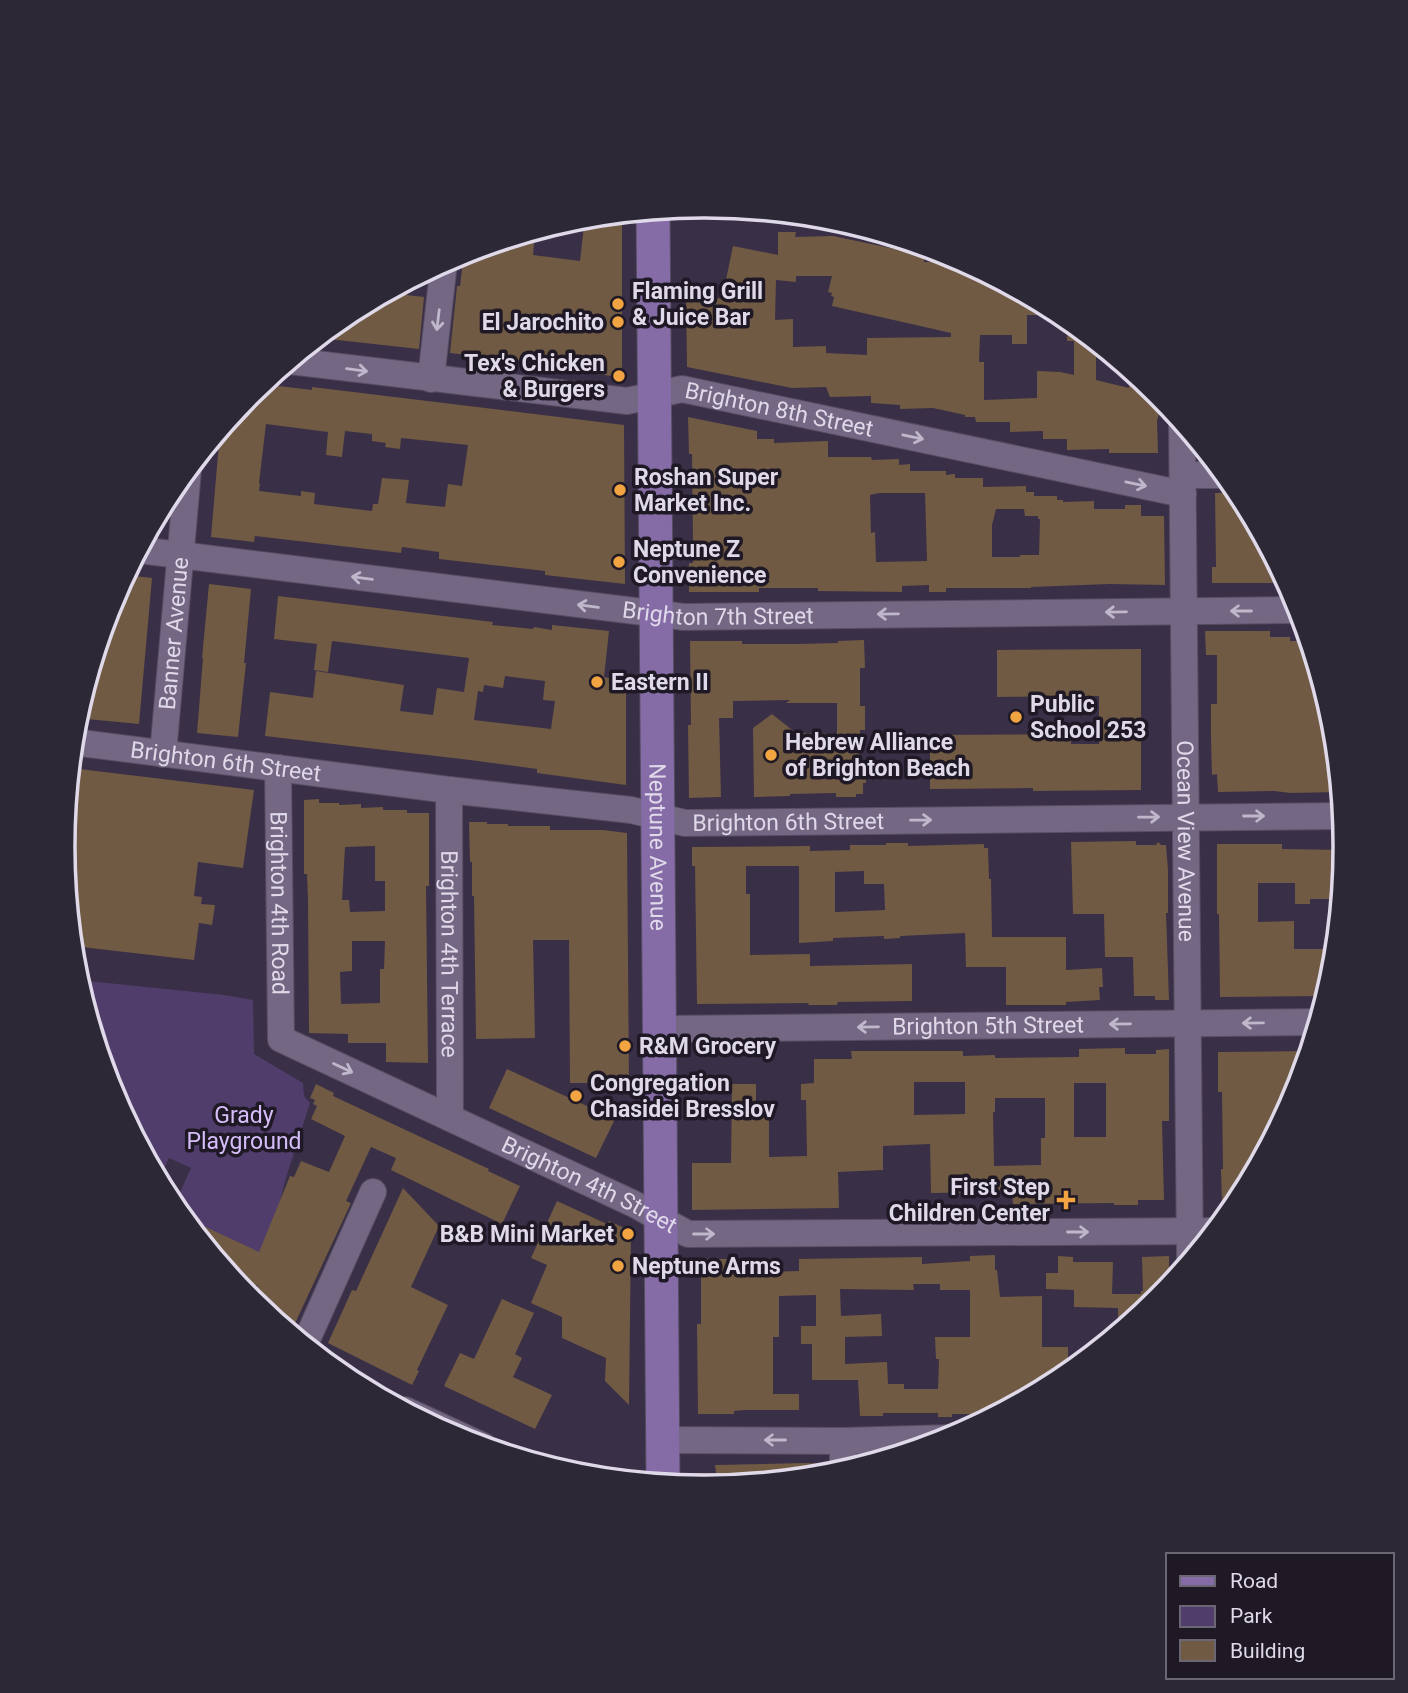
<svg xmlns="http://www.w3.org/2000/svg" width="1408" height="1693" font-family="Roboto,sans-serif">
	<rect width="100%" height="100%" fill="#392f47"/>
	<path fill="#513d6b" d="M78 980 224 995 253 1000 254 1054 303 1083 304 1096 310 1103 285 1181 278 1209 258 1255 182 1216 174 1206 191 1168 169 1158 159 1180 112 1091Z"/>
	<path fill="#705a43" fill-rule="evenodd" d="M622 214V377L521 366V361L450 353 457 286H460L464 253 535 231 533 255 580 261 585 217Z
		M778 232H796L795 237 833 236 924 255V262L957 261 967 264 1060 314 1062 315H1027V344H1012V335H980L979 362H984V400L1037 398V371L1060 372 1074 375V341H1067L1068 320 1096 343V380L1129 388V370L1158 394 1163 400 1157 421 1158 453H1109V449L1067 450V439H1043V431L1010 432V422H976L975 417H965V415L933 408 900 409V405L871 403V396L830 397 826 387 792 388 687 367 686 292 722 299 733 246 778 255ZM796 276H832L828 292 832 293 831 296 834 297 832 306 951 333V337L867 338V355L826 353V346L793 347V319L775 320 776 280 796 282Z
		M399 286 398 294 424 297 419 349 319 338 348 313Z
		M262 384 312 390V387L624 425 625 584 545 575V571L439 559V552L402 547 401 553 255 536 254 542 211 537 220 431 251 393ZM266 424 328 432 326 455 342 457 345 431 372 434V441L386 443 385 447 400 449 401 438 468 445 462 486 448 484 445 507 406 503 409 480 382 478 378 504H373L372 511 314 504 315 493 301 491V496L259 491 260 484 259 483Z
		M688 417 757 431V439H774V443L828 441V457H871L872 460 899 459V465L910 464V471H946V475L955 474V478H983V487L1026 486V492H1034V496H1057V500H1063V502L1094 501V509H1125V505H1141V516H1164L1165 585 1110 584 1031 587V588H946V592H929V585L902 586V592L818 591V588H759V592H689V563H693V542L692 454H689ZM879 493H925L927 561 876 562 875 532 871 533 870 495ZM996 509H1024L1025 516H1038V519H1040L1039 555H1020V557H992V525Z
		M1215 493H1238L1286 583H1212V567H1216Z
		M126 575 152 578 139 724 76 718 112 601Z
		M209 584 251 589 244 663H246L238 737 197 733 203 658H202Z
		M278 596 493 622 492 625 533 629 534 627 552 630V625L609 631 604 677 626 681V785L537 773V769L470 760 265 736 270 692 313 698 316 671 404 685 400 711 433 715 437 688 464 692 469 658 332 641 328 672 314 670 317 644 274 639ZM505 676 545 681 543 700 555 701 551 729 474 720 478 691 483 692 484 685 503 688Z
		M1205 631H1270V637H1290V641H1308L1333 722 1340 792 1291 793 1274 791 1218 792 1217 774 1212 775 1211 738V704H1217V655H1206Z
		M864 640 865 668H860V706H865V730H860L859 766 866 767V783H863V794H856V797H836V793L790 794V796L754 797 753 728 772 714 796 733 837 734V703H786L790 700 733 701V718H719L721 797 689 798 688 725H691L690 641H742V644H798L838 643V641Z
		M1141 649V790L1033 791V788L930 789V735L1071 734V744H1099V696L997 697V650Z
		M71 768 254 790 243 868 198 862 194 896 202 897 201 904 215 905 212 925 199 923 194 960 73 946 67 884 71 846 63 845Z
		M319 799V803H339V805L361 804V808L383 807V810H407V813H429V886H426L428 1063 386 1062V1043H348V1034L309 1033 308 900 307 874H304V800ZM375 846V881H385V911L350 912 349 900H342L345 847ZM352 941H385L384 969H380V1003L341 1004 340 972 352 971Z
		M469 822H487V824H508V826H550V830H603L627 833 629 1086 610 1087V1083H570L569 940H533L535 1038 476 1039 474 896H472V862H470Z
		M1136 841V845H1156L1158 842 1161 845H1166L1168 870V913H1166L1169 1000H1155V996H1134L1133 957H1105L1104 914H1073L1071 842Z
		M886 843H908V846L984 844V848H988L989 879H991L992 937H1066V970L1102 968 1103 987H1099L1100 1000 1066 1002V1005H1006V967H966L965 933 900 936V938L884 939V936L833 938V941L799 943V866H746V894H750V955L810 954V966L912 964V1001L838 1002 837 1005H808L809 1003 697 1004 695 866H692V847L810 846V851L850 850V845H886ZM864 871V884H884L885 910 835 912V872Z
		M1217 844H1282V849L1345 850 1340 899H1310V904H1295V883H1258V922L1294 921V949H1335L1333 972 1325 996 1220 997 1219 914H1217Z
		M1125 1048V1054H1156V1050L1169 1049V1121H1162L1164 1200H1138V1205H1114V1203L1013 1204 1012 1192 931 1193 930 1144 883 1146V1170L838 1172 839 1208 692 1210V1163H731L732 1084H756V1113H769V1157L807 1156 806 1100H801V1084L814 1083V1059H852L851 1051H963V1056L995 1055V1058L1079 1057V1049ZM914 1082H965V1114L914 1115ZM1074 1083H1106V1137H1074ZM995 1098H1045V1138H1041V1165L994 1166 993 1112H995Z
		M1309 1051 1296 1092 1237 1203 1222 1205 1221 1169H1223L1222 1092H1218V1052Z
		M507 1069 615 1119 596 1158 489 1108Z
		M316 1084 334 1093 333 1096 489 1169 488 1171 520 1186 502 1224 391 1170 396 1158 371 1147 346 1201 351 1203 291 1332 251 1300 258 1286 229 1273 182 1216 259 1252 290 1176 294 1177 301 1161 329 1172 345 1136 311 1119 317 1106 313 1104 315 1100 310 1098Z
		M403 1188 439 1226 411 1287 448 1305 417 1370 419 1371 412 1385 328 1343 352 1290 356 1291Z
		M557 1201 607 1224 609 1221 631 1231 629 1405 605 1381 606 1358 562 1338V1317L531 1303 547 1265 531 1258Z
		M995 1255V1270H997L1000 1297 1042 1296V1347H1068V1373L1060 1380 996 1414H952V1417H938V1413H883V1416H860L858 1380H812V1344H801V1326H816V1295L779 1296V1337H773V1394H799V1410H745L734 1411V1414H698L697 1324H701V1259H766V1272L799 1271V1259L922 1257V1264L970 1261V1256ZM913 1284H940V1290H970V1337H935L936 1359H939L938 1389H904V1384H888L887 1362 845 1364V1337L882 1336 881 1314 841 1316 840 1289 914 1290Z
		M1058 1256 1073 1257V1262H1113L1112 1294H1141V1291H1143L1142 1257 1169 1256V1285L1157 1300 1118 1332V1308L1074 1307V1290L1046 1289V1273H1058Z
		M502 1299 534 1313 515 1354 522 1358 513 1377 552 1395 535 1429 444 1386 460 1353 474 1359Z
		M806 1463 827 1464 828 1475 704 1488 695 1487V1473H716L715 1465Z"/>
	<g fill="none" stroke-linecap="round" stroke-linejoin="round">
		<g stroke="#554d62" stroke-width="28">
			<g id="minor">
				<path id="s1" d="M290 361 627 401 682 389 1183 494"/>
				<path d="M431 379 444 262"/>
				<path id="s2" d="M1182 423 1190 1259"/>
				<path d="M1183 475H1224"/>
				<path id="s3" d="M139 550 684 617 1299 610"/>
				<path id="s4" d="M73 742 449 790 631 810 685 823 1342 816"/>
				<path id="s5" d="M163 754 188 470"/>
				<path id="s6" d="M278 768 281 1039 634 1204 688 1234 1214 1231"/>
				<path id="s7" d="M449 790 450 1118"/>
				<path id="s8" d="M659 1029 1317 1022"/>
				<path d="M305 1344 373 1192"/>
				<path d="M405 1410 483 1446"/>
				<path d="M663 1440 843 1441 950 1438"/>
				<path d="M843 1471V1441"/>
			</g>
		</g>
		<g stroke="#554d62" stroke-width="35">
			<g id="major">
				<path id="s9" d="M653 210 663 1483"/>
			</g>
		</g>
		<use href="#minor" stroke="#736783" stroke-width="26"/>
		<use href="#major" stroke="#866ca7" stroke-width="33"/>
	</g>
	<defs><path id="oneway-shaft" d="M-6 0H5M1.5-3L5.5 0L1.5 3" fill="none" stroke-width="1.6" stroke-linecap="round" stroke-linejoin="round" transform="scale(1.75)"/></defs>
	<g stroke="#bfb7ca">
		<use href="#oneway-shaft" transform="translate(438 320) rotate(97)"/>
		<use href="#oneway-shaft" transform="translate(357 370) rotate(7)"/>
		<use href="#oneway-shaft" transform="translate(913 437) rotate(12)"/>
		<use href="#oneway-shaft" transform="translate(1136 484) rotate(12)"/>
		<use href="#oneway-shaft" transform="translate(362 578) rotate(-173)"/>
		<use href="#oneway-shaft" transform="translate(588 606) rotate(-173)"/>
		<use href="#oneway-shaft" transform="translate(1241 611) rotate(180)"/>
		<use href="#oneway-shaft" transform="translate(1116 612) rotate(179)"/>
		<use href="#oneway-shaft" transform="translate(888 614) rotate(179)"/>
		<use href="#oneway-shaft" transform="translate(1254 816)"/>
		<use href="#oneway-shaft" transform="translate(1149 817) rotate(-1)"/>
		<use href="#oneway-shaft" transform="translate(921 820) rotate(-1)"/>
		<use href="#oneway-shaft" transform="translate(1253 1023) rotate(179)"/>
		<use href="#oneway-shaft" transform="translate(1120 1024) rotate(179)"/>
		<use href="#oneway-shaft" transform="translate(868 1027) rotate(179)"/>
		<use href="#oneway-shaft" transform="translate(343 1068) rotate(25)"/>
		<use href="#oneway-shaft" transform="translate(1078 1232)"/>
		<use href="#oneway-shaft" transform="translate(704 1234)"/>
		<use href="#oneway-shaft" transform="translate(775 1440) rotate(-180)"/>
	</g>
	<g fill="#f3a442" stroke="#1e1925" stroke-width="2.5">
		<circle cx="618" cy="304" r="7"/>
		<circle cx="618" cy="322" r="7"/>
		<circle cx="619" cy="376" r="7"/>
		<circle cx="620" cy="490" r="7"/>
		<circle cx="619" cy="562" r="7"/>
		<circle cx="597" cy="682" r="7"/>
		<circle cx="1016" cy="717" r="7"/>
		<circle cx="771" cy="755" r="7"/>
		<circle cx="625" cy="1046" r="7"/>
		<circle cx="576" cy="1096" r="7"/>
		<path d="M1062.5 1189.5h7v7h7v7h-7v7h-7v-7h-7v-7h7z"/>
		<circle cx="628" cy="1234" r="7"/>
		<circle cx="618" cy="1266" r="7"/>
	</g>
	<g text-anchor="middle" stroke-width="7" stroke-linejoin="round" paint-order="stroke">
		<g font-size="23" font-weight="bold" fill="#dfd9e9" stroke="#1e1925" text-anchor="start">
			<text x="632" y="299">Flaming Grill<tspan x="632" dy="26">&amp; Juice Bar</tspan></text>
			<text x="604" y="330" text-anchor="end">El Jarochito</text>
			<text x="605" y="371" text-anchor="end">Tex's Chicken<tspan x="605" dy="26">&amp; Burgers</tspan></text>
			<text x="634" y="485">Roshan Super<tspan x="634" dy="26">Market Inc.</tspan></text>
			<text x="633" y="557">Neptune Z<tspan x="633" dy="26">Convenience</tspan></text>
			<text x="611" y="690">Eastern II</text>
			<text x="1030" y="712">Public<tspan x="1030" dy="26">School 253</tspan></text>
			<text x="785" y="750">Hebrew Alliance<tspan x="785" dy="26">of Brighton Beach</tspan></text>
			<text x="639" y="1054">R&amp;M Grocery</text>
			<text x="590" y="1091">Congregation<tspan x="590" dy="26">Chasidei Bresslov</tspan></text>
			<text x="1050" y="1195" text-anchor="end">First Step<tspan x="1050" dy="26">Children Center</tspan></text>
			<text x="614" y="1242" text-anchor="end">B&amp;B Mini Market</text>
			<text x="632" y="1274">Neptune Arms</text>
		</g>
		<g font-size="23" fill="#dfd9e9" stroke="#1e1925">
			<text dy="8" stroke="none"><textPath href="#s1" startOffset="495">Brighton 8th Street</textPath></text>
			<text dy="8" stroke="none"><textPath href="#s3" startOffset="583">Brighton 7th Street</textPath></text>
			<text dy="8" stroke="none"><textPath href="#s5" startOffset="121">Banner Avenue</textPath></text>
			<text dy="8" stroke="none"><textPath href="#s4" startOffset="154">Brighton 6th Street</textPath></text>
			<text dy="8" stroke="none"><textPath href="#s4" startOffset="721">Brighton 6th Street</textPath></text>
			<text dy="8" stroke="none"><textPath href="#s2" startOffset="418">Ocean View Avenue</textPath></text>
			<text dy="8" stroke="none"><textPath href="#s9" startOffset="637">Neptune Avenue</textPath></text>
			<text dy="8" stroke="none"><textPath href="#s6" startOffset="135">Brighton 4th Road</textPath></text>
			<text dy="8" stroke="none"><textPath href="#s7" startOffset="164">Brighton 4th Terrace</textPath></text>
			<text dy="8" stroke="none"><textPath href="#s8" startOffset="329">Brighton 5th Street</textPath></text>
			<text dy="8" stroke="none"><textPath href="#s6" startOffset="612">Brighton 4th Street</textPath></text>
		</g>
		<g font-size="23" fill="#d5bdf8" stroke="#1e1925">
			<text x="244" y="1123">Grady<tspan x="244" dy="26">Playground</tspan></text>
		</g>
	</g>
	<path d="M0 0H1408V1693H0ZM703 218H705A628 628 0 0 1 1333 846V847A628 628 0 0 1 705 1475H703A628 628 0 0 1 75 847V846A628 628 0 0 1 703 218Z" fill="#2d2835" fill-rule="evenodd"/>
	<path fill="none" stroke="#dfd9e9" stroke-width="3.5" d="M703 218H705A628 628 0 0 1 1333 846V847A628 628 0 0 1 705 1475H703A628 628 0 0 1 75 847V846A628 628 0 0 1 703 218Z"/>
	<rect x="1166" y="1553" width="228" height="126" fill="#1e1925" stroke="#6b6673" stroke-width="2"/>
	<rect x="1180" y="1576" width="35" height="10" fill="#866ca7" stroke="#6b6673" stroke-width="2"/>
	<text x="1230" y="1588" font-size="21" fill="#dfd9e9">Road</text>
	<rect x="1180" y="1606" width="35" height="21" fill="#513d6b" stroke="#6b6673" stroke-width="2"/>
	<text x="1230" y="1623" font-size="21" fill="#dfd9e9">Park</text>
	<rect x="1180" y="1640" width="35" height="21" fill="#705a43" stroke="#6b6673" stroke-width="2"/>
	<text x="1230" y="1658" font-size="21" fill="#dfd9e9">Building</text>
</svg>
